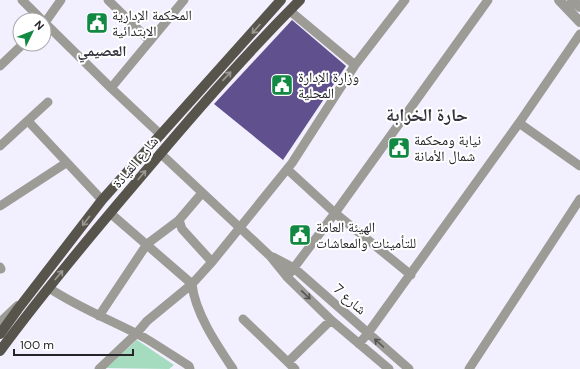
<svg xmlns="http://www.w3.org/2000/svg" width="580" height="369" font-family="'DM Sans','Noto Naskh Arabic',sans-serif">
	<rect width="100%" height="100%" fill="#f2effe"/>
	<path fill="#a5dbbe" d="M137 340 174 365 169 369 106 368Z"/>
	<path fill="#60518e" d="M292 20 346 66 283 160 214 104Z"/>
	<g fill="none" stroke-linecap="round" stroke-linejoin="round">
		<path stroke="#9c9b95" stroke-width="9" d="M22 0 42 20
			M108 0 150 41
			M290 11 355 65 405 0
			M44 22 111 88 161 135
			M44 24 61 0
			M0 66 23 44
			M111 88 184 0
			M28 121 102 200
			M519 123 580 166
			M0 146 48 102
			M160 153 270 256 287 277 331 320 389 369
			M287 169 335 213 411 275
			M202 193 179 220 182 229 212 262
			M0 206 66 163
			M110 213 192 284C195 313 217 345 233 369
			M273 257 294 268 409 369
			M0 267 1 269
			M287 277 335 213 488 0
			M49 288C79 308 113 321 145 338 160 347 175 357 189 366L190 369
			M99 316 147 244 179 220
			M243 319 295 369
			M359 344 368 333 519 123 580 34
			M288 362 331 320
			M99 369 136 334 147 321 192 284 212 262 292 163 355 65
			M469 369 580 199"/>
		<path stroke="#9c9b95" stroke-width="10" d="M559 0 580 22
			M572 0 580 7
			M0 323 18 306"/>
		<path stroke="#57544b" stroke-width="10" d="M0 334 18 309 102 200 281 0
			M0 351C42 294 87 240 133 186 187 122 241 59 300 0"/>
	</g>
	<defs><path id="oneway-shaft" d="M-6 0H5M1.5-3L5.5 0L1.5 3" fill="none" stroke-width="1.6" stroke-linecap="round" stroke-linejoin="round"/></defs>
	<g stroke="#9a9893">
		<use href="#oneway-shaft" transform="translate(256 29) rotate(131)"/>
		<use href="#oneway-shaft" transform="translate(227 76) rotate(-47)"/>
		<use href="#oneway-shaft" transform="translate(142 175) rotate(-50)"/>
		<use href="#oneway-shaft" transform="translate(86 221) rotate(128)"/>
		<use href="#oneway-shaft" transform="translate(59 275) rotate(-50)"/>
	</g>
	<g stroke="#555454">
		<use href="#oneway-shaft" transform="translate(306 295) rotate(44)"/>
		<use href="#oneway-shaft" transform="translate(379 343) rotate(-138)"/>
	</g>
	<defs>
		<g id="civic-square" transform="scale(1.15)"><rect x="-9" y="-9" width="18" height="18" rx="4" fill="#128943" stroke="#fff"/><path d="M-.6-6.5H3V-4.5H.6V-3L4-1V1h2V6H-6V1h2V-1L-.6-3ZM-1.2 2.5V6h2.4V2.5Z" fill="#fff"/></g>
	</defs>
	<g fill-rule="evenodd">
		<use href="#civic-square" x="97" y="23"/>
		<use href="#civic-square" x="282" y="85"/>
		<use href="#civic-square" x="399" y="148"/>
		<use href="#civic-square" x="300" y="235"/>
	</g>
	<g text-anchor="middle" stroke-width="4" stroke-linejoin="round" paint-order="stroke">
		<g font-size="14" fill="#252429" stroke="#fff" text-anchor="start">
			<text x="112" y="20">المحكمة الإدارية<tspan x="112" dy="16">الابتدائية</tspan></text>
			<text x="298" y="82">وزارة الإدارة<tspan x="298" dy="16">المحلية</tspan></text>
			<text x="414" y="145">نيابة ومحكمة<tspan x="414" dy="16">شمال الأمانة</tspan></text>
			<text x="316" y="232">الهيئة العامة<tspan x="316" dy="16">للتأمينات والمعاشات</tspan></text>
		</g>
		<g font-size="14" fill="#252429" stroke="#fff">
			<text transform="translate(135 162) rotate(-50)" y="5">شارع القيادة</text>
			<text transform="translate(350 299) rotate(41)" y="5">شارع 7</text>
		</g>
		<g font-size="15" font-weight="bold" fill="#34333d" stroke="#fff">
			<text x="102" y="56">العصيمي</text>
		</g>
		<g font-size="18" font-weight="bold" fill="#34333d" stroke="#fff">
			<text x="427" y="121">حارة الخرابة</text>
		</g>
	</g>
	<g transform="translate(32 32) rotate(47)"><circle r="19" fill="#ffffff" stroke="#a8a7a9"/>
	<path d="M0-3L7 15L0 10L-7 15Z" fill="#128943"/>
	<text y="-6" font-size="11" font-weight="bold" text-anchor="middle" fill="#252429">N</text>
	</g>
	<path d="M14 349v6h119v-6" fill="none" stroke="#252429" stroke-width="2"/>
	<text x="20" y="349" font-size="12" fill="#252429" stroke="#ffffff" stroke-width="3" paint-order="stroke">100 m</text>
</svg>
